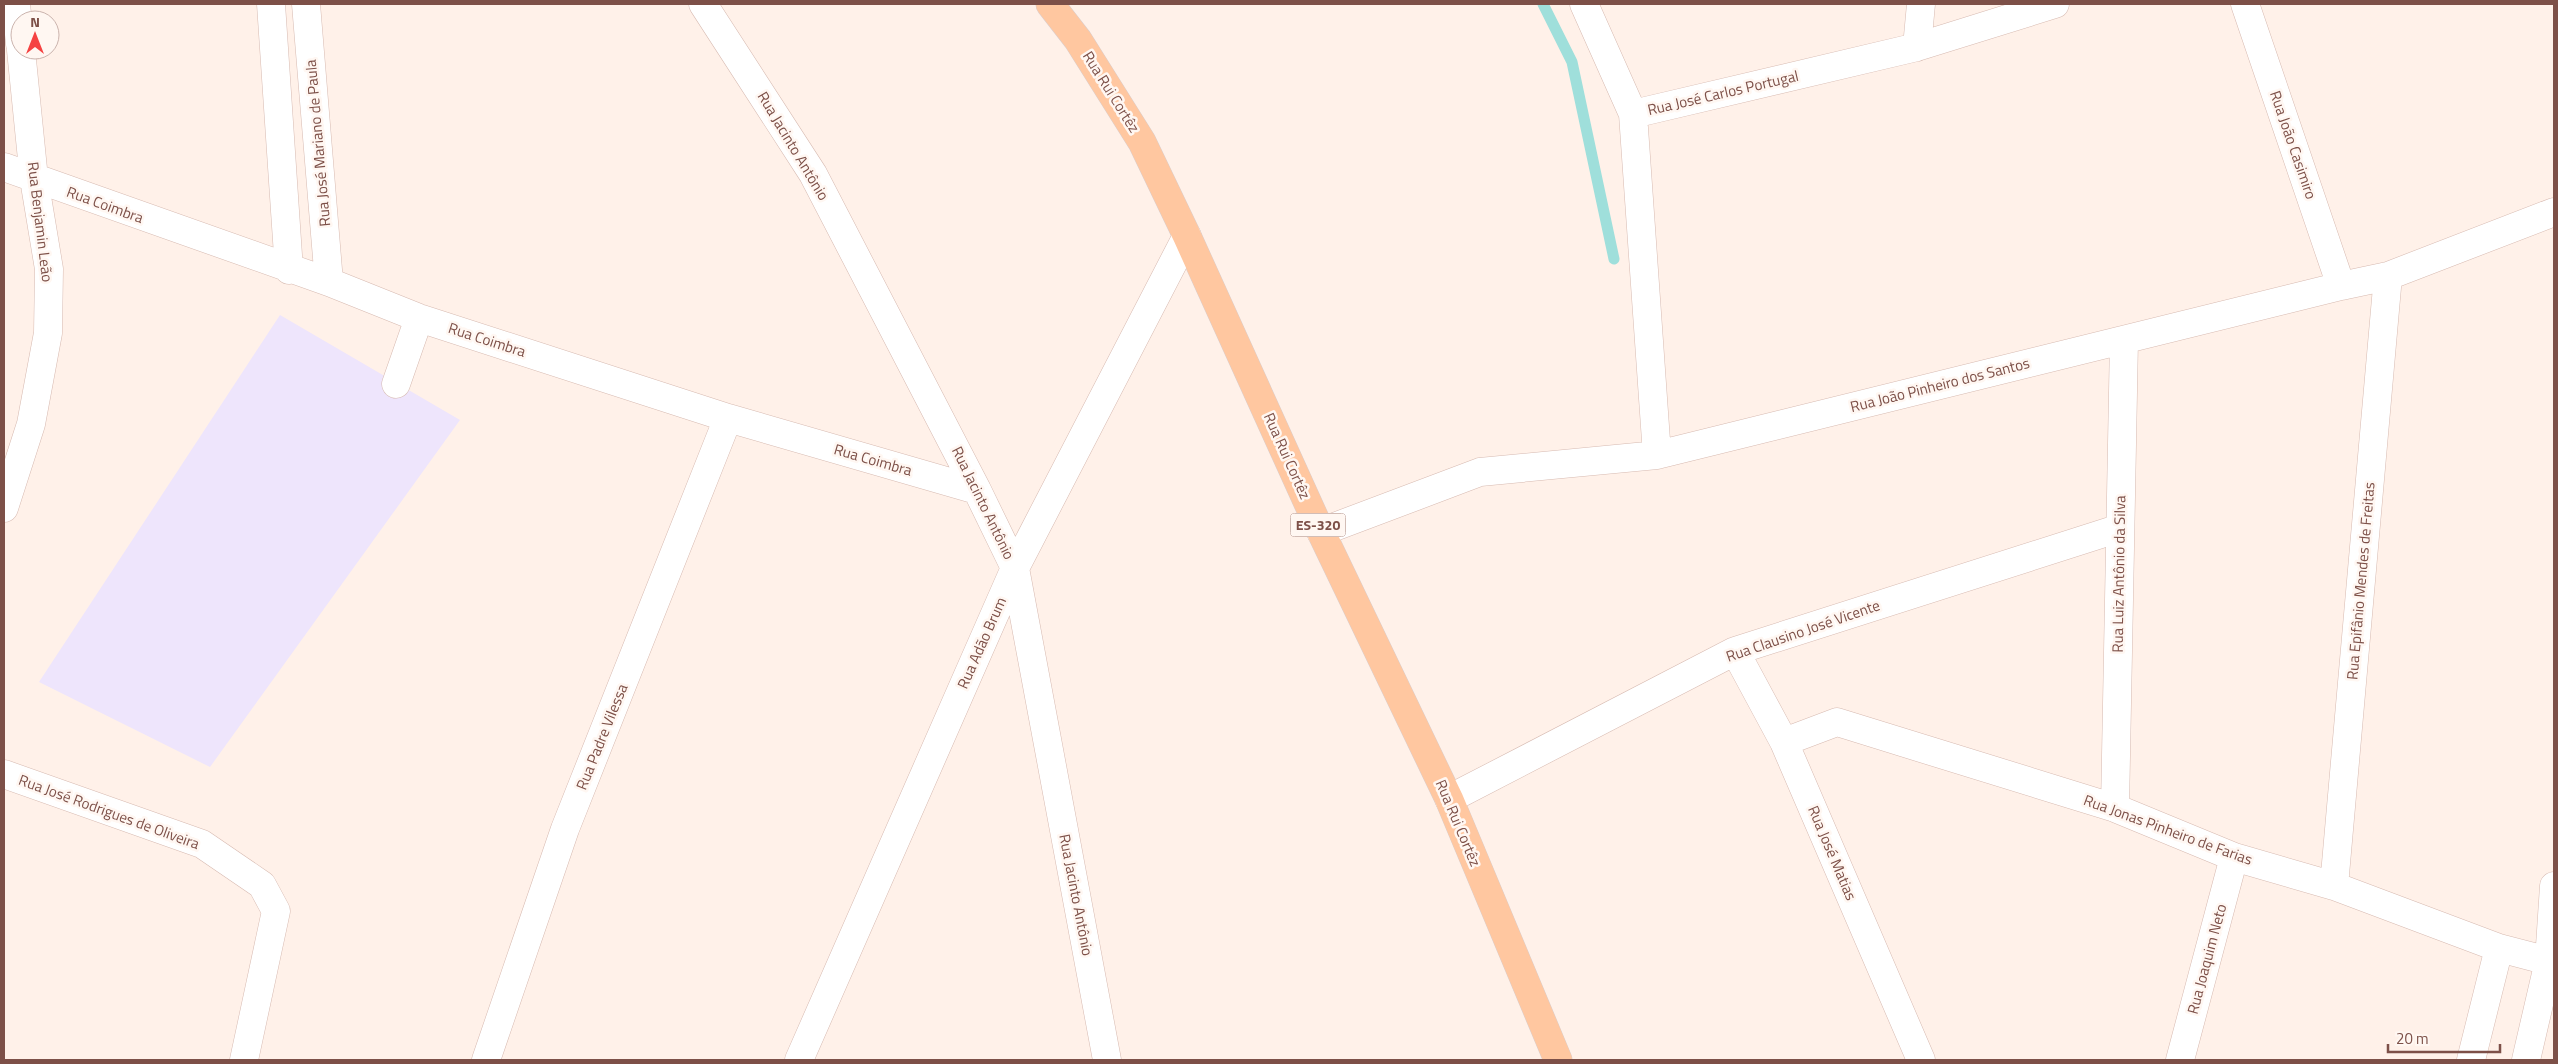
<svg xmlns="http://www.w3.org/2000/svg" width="2558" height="1064" font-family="'Titillium Web',sans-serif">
	<rect width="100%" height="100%" fill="#fff1e9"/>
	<path fill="#eee5fc" d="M280 315 460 420 210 767 39 682Z"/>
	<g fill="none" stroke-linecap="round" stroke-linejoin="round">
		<path stroke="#9fdfdb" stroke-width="11" d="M1543 4 1572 62 1614 259"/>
		<g stroke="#d7bab1" stroke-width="29">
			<path id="minor" d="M16 4 20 44
				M271 4 289 270
				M306 4 329 282
				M703 4 813 174 977 490 1015 568 1107 1060
				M1584 4 1633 114
				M2245 4 2341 286
				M1917 47 1921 4
				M4 167 329 282 419 318 728 418 977 490
				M396 384 419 318
				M1657 455 1633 114 1917 47 2055 4
				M4 508 31 424 48 333 49 269 34 179 21 50
				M1321 532 1480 472 1657 455 2341 286 2388 276 2554 212
				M1735 651 1784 742 1921 1060
				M1784 742 1837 722 2115 808 2234 857 2334 886 2499 948 2549 961
				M4 774 202 844 262 885 276 911 244 1060
				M1449 799 1735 651 2120 528
				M2115 808 2124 340
				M2334 886 2388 276
				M486 1060 565 829 728 418
				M799 1060 1015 568 1187 236
				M2180 1060 2234 857
				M2471 1060 2499 948
				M2526 1060 2549 961 2554 886"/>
		</g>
		<g stroke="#dbcecc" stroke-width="29">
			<path id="major" d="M1050 4 1078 40 1142 142 1187 236 1321 532 1449 799 1558 1060"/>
		</g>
		<use href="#minor" stroke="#fff" stroke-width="28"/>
		<use href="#major" stroke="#ffc7a0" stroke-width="28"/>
	</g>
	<g text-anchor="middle" stroke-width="5" stroke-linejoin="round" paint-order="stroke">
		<rect fill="#fff7f2" stroke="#a4827b" stroke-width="1" x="1290.5" y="513.5" width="55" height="23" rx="4"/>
		<g font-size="14" font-weight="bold" fill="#7d5048">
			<text x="1318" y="530">ES-320</text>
		</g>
		<g font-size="15" fill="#7d5048" stroke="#fff7f2">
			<text transform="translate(1111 92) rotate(58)" y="5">Rua Rui Cortêz</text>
			<text transform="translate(1723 93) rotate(-13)" y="5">Rua José Carlos Portugal</text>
			<text transform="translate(318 143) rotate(-95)" y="5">Rua José Mariano de Paula</text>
			<text transform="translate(2293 145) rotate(71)" y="5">Rua João Casimiro</text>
			<text transform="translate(793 146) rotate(59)" y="5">Rua Jacinto Antônio</text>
			<text transform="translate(105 205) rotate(20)" y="5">Rua Coimbra</text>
			<text transform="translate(40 222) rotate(83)" y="5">Rua Benjamin Leão</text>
			<text transform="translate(487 340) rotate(18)" y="5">Rua Coimbra</text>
			<text transform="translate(1940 385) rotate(-14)" y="5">Rua João Pinheiro dos Santos</text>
			<text transform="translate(1287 456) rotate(66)" y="5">Rua Rui Cortêz</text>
			<text transform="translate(873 460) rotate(16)" y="5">Rua Coimbra</text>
			<text transform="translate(983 503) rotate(64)" y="5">Rua Jacinto Antônio</text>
			<text transform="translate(2119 574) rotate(-89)" y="5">Rua Luiz Antônio da Silva</text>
			<text transform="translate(2361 581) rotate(-85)" y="5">Rua Epifânio Mendes de Freitas</text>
			<text transform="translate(1803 631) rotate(-19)" y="5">Rua Clausino José Vicente</text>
			<text transform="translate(982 643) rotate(-66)" y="5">Rua Adão Brum</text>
			<text transform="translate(602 737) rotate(-68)" y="5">Rua Padre Vilessa</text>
			<text transform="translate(109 812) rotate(20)" y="5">Rua José Rodrigues de Oliveira</text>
			<text transform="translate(1458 823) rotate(67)" y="5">Rua Rui Cortêz</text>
			<text transform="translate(2168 830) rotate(20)" y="5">Rua Jonas Pinheiro de Farias</text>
			<text transform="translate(1832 853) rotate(67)" y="5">Rua José Matias</text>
			<text transform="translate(1076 895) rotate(79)" y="5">Rua Jacinto Antônio</text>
			<text transform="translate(2207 959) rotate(-75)" y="5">Rua Joaquim Neto</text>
		</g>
	</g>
	<rect width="2558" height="1064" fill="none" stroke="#7d5048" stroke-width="10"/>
	<g transform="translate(35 35)"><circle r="24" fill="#fff7f2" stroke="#cbb4ae"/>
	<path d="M0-4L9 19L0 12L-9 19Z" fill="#f54242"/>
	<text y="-8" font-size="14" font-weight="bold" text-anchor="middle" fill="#7d5048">N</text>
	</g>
	<path d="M2388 1044v8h112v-8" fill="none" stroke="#7d5048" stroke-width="2.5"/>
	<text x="2396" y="1044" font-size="15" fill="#7d5048" stroke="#fff7f2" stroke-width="4" paint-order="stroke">20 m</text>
</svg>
